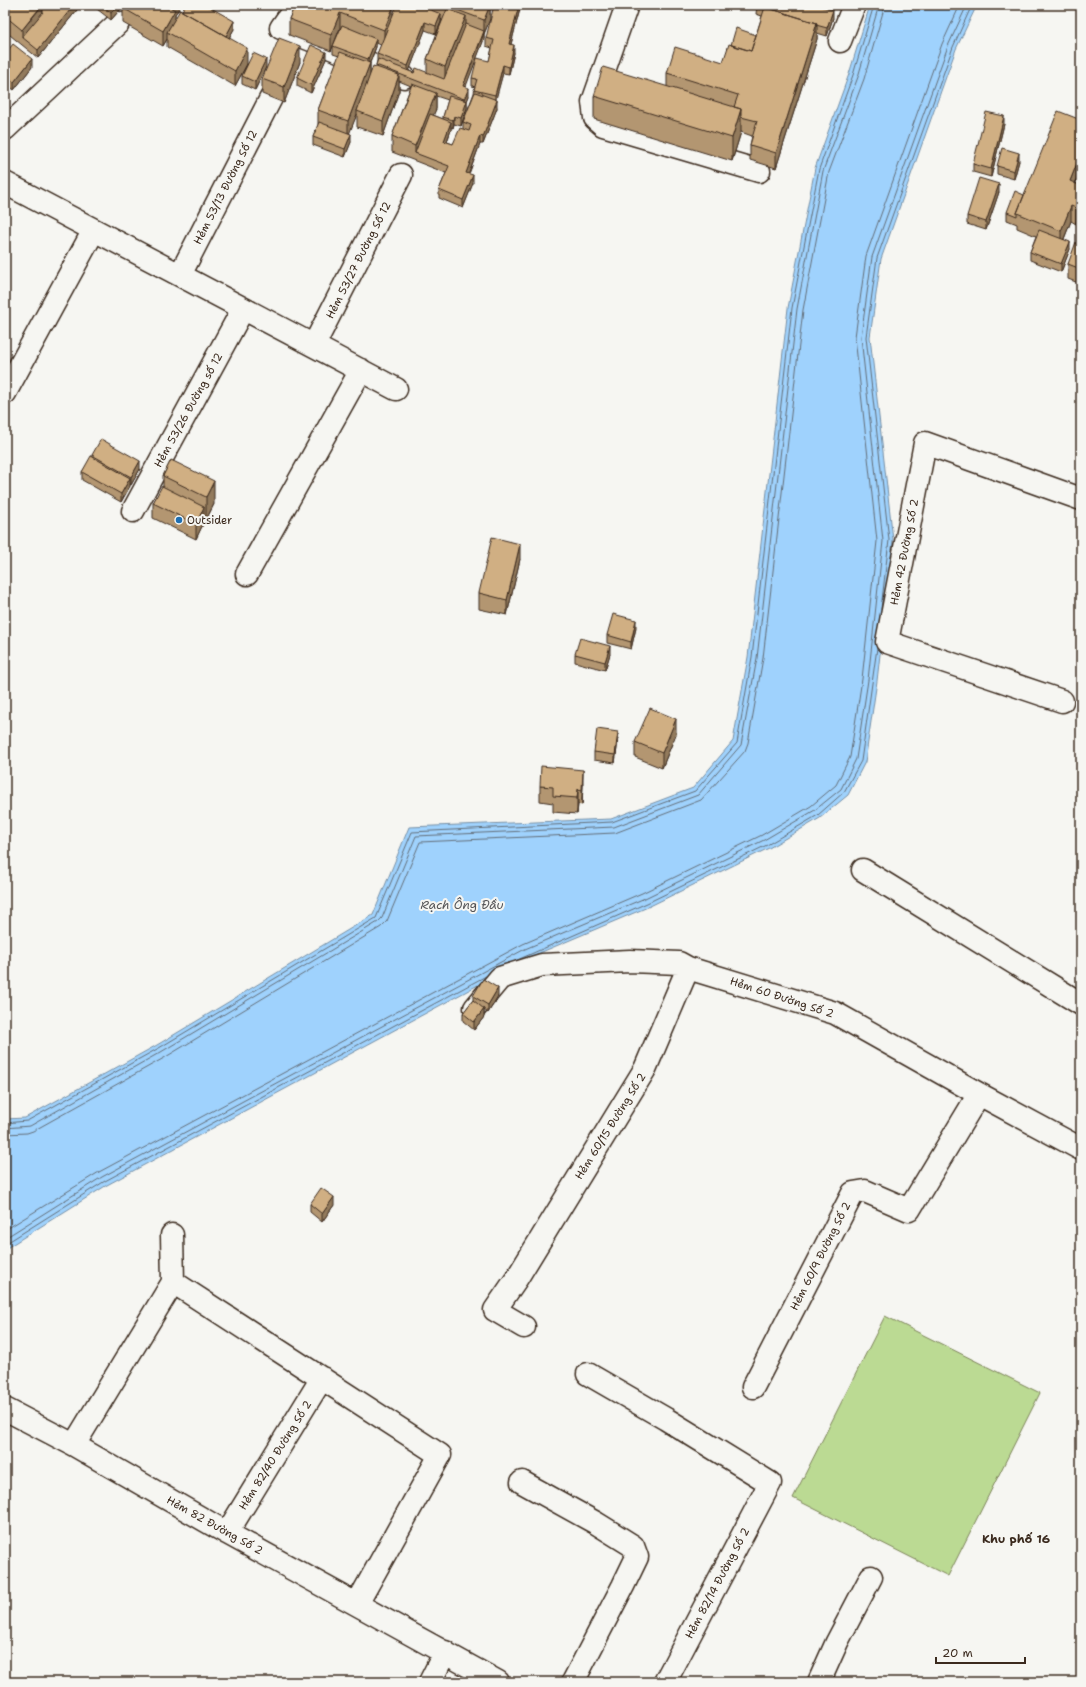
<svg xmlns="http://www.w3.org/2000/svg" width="1086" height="1687" font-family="'Shantell Sans',sans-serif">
	<rect width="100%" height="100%" fill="#f6f6f2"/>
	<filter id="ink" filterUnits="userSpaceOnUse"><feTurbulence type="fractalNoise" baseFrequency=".025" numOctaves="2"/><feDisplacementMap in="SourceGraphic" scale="8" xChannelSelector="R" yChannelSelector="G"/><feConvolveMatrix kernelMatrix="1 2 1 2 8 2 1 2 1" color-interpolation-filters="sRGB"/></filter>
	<g filter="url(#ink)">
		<path fill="#bbda93" stroke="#7b8258" d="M885 1316 1040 1393 948 1576 793 1498Z"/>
		<path fill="#9fd2fd" stroke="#778fa4" d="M870 5H977L956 49 881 259 870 337 893 540 877 681 865 762 848 795 820 818 769 848 648 907 530 957 107 1185 5 1249V1119L25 1118 157 1045 373 915 409 827 611 819 693 788 733 741 748 657 788 308 815 168 849 74Z"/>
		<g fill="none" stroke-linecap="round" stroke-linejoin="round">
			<path stroke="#636d77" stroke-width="1" d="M881 609 889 540 866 337 877 258 953 47 972 5
				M515 961 647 903 767 845 818 815 844 792 861 761 877 648
				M5 1123 27 1121 159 1048 376 918 412 832 612 822 695 791 737 743 752 657 792 308 819 169 853 75 874 5
				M5 1128 30 1126 161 1052 378 922 382 918 416 836 614 827 698 795 741 745 757 658 797 309 823 171 858 77 879 5
				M5 1134 27 1133 33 1131 164 1058 381 927 387 921 420 842 615 833 701 800 745 751 748 743 763 658 803 310 829 172 864 79 885 5
				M5 1230 99 1172 523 944 642 893 762 835 811 806 836 785 850 757 862 679 877 541 855 337 866 256 942 44 960 5
				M5 1238 102 1177 525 949 645 898 764 840 815 810 841 789 856 759 868 680 883 541 861 337 872 257 948 46 967 5
				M5 1244 105 1181 486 976"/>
			<g stroke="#3b2a1e" stroke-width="25">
				<path id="minor" d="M297 5 281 28 404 77
					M627 5 593 102 595 118 603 125 759 171
					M840 41 854 5
					M5 129 118 23
					M5 183 396 389
					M180 275 271 98
					M314 345 401 175
					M5 393 94 230
					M133 511 243 309
					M247 574 361 370
					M1062 701 887 642 925 443 1081 499
					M863 870 1081 1004
					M475 1008 500 978 542 965 630 961 679 963 688 968 835 1013 979 1094 1081 1149
					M172 1235 173 1282 440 1455 357 1604
					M524 1327 495 1310 517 1278 645 1069 688 968
					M588 1374 666 1419 770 1483 665 1682
					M753 1387 853 1193 865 1191 909 1210 979 1094
					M5 1409 74 1445 227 1533 498 1682
					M74 1445 173 1282
					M522 1482 596 1523 633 1546 637 1557 623 1586 573 1682
					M227 1533 322 1378
					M430 1682 445 1652
					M819 1682 837 1642 871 1577"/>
			</g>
			<use href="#minor" stroke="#f6f6f2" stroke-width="22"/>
		</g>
		<path fill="#b39671" stroke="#3b2a1e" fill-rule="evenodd" d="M5 5H81L38 58 5 31Z
			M97 5H124L111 20 97 9Z
			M125 5H182L175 14V19L182 11 234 29 229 38 247 64 266 67 255 90 242 84V76L247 64 235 86 167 47V39L163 46 123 23V8Z
			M295 5 393 16 428 9V5H490V19L484 34V39L465 87 469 96 467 101V108L461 126 454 124 453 128 451 127V130L447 142 453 144 463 129V122L474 93 475 87 472 86V78L489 61 492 48 486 46V38L521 5 511 44 514 53 509 74 503 73 495 100 497 108 483 144H480L469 174 473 183 463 208 439 198V190L446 173 392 152V136L411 86 399 81V91L383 136 357 127V114L349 133 351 142 345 157 313 145V137L318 125V110L339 56 333 54V46L341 28H340L331 51 289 35V19ZM441 19 442 20 427 59V72L414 73 409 71 425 30 436 34 441 22ZM376 43 381 45 377 54V61L376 65V67L370 73V63L376 47ZM436 96 448 100 443 117V119L433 115 436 109Z
			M756 5H816L833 18 827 36 817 33V39L776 168 750 160V145L752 136 741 132 732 161 594 119V96L667 87V73L723 62 731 45 756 35 762 16 756 14 757 5Z
			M5 54 32 67 14 90 5 83Z
			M326 59 311 93 297 86V78Z
			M300 62 284 103 262 94V79Z
			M1081 120V169L1075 183 1081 186 1076 224 1071 221 1064 239 1070 249 1061 272 1030 260V252L1036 236 1017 228V224L1007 220V212L1024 195Z
			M1004 124 991 177 973 172V164Z
			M1019 161 1014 179 997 174V166Z
			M999 192 986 230 967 224V216Z
			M1081 244V284L1068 279V264Z
			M92 455 140 469 131 485 130 484V486L121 502 82 480V472L92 457Z
			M171 460 214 504 206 520 204 519V522L196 539 153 518V503L163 486V476Z
			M520 559 507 615 479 609V593Z
			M636 628 631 649 607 643V635Z
			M575 654H610L605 670 575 662Z
			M676 734 662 768 635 757V742Z
			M618 740 615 763 594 760V752Z
			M583 785 582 805 578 804 577 814 553 812V803L540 801V786Z
			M473 996H498L488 1013 484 1010V1017L474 1030 463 1021V1013L473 1000Z
			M310 1204 334 1205 322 1222 310 1212Z"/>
		<path fill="#927a5c" stroke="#3b2a1e" d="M43 5V20L22 37V30Z
			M74 5H81L38 58V50Z
			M117 5H124L111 20V13Z
			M169 5H182L175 14V26L167 32V39L163 46V31L169 21Z
			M490 5V19L484 34V39L463 94V86L484 33V20Z
			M519 5H521L509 52V44Z
			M393 8V23L384 46V30Z
			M833 10V18L827 36V28Z
			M340 13V28L331 51V35Z
			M441 14V22L436 34V26Z
			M466 16V31L445 82V67Z
			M234 21V29L225 45V38Z
			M425 22V30L408 74V66Z
			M817 23V39L776 168V153Z
			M376 39V47L368 67V59Z
			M514 45V53L509 74V67Z
			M300 46V62L284 103V87Z
			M247 48V64L235 86V71Z
			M326 52V59L311 93V85Z
			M32 59V67L14 90V82Z
			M266 59V67L255 90V82Z
			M370 63V78L357 111V114L348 137V121Z
			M503 65V73L495 103V95Z
			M399 75V91L383 136V121Z
			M469 88V96L467 101V108L461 126V118L464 107V99Z
			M436 93V109L418 154 415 153V146Z
			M497 100V108L483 144V137Z
			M741 109V132L732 161V138Z
			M454 116V124L453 128V120Z
			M1004 116V124L991 177V169Z
			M451 122V130L444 149V141Z
			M351 134V142L345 157V149Z
			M480 136V144L466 181V173Z
			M1019 153V161L1014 179V171Z
			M1081 153V169L1070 197V181Z
			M473 175V183L463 208V200Z
			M999 184V192L986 230V222Z
			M1081 196V211L1076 224V208Z
			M1071 206V221L1061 246V231Z
			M1070 242V249L1061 272V264Z
			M140 461V469L131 485V477Z
			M130 478V486L121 502V494Z
			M214 481V504L206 520V497Z
			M204 507V522L196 539V524Z
			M520 544V559L507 615V600Z
			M636 620V628L631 649V642Z
			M610 646V654L605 670V662Z
			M676 719V734L662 768V753Z
			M618 732V740L615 763V755Z
			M583 770V785L582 805V790Z
			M578 789V804L577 814V798Z
			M498 988V996L488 1013V1005Z
			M484 1009V1017L474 1030V1022Z
			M334 1197V1205L322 1222V1214Z"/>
		<path fill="#d0af83" stroke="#3b2a1e" d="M5 5H42L22 30 5 16Z
			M43 5H74L38 50 22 37 43 12Z
			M102 5H117L111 13Z
			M125 5H166L175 10 163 31 123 8Z
			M185 5H206L234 21 226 36 182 11Z
			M295 5H385L393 8 384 30 340 13 331 35 289 19Z
			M397 5H418L441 14 436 26 425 22 408 66 377 54Z
			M444 5H490L484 20Z
			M494 5H519L509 44 514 45 509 67 503 65 495 95 474 90 477 79 472 78 477 58 489 61 494 40 486 38Z
			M757 5H816L833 10 827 28 816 25 817 23 765 7V9L756 6Z
			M765 7 817 23 776 153 750 145 757 121 741 117V109L734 107 738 95 667 73 675 47 723 62 729 44 751 51Z
			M447 9 466 16 445 67 427 59Z
			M180 10 247 48 235 71 167 32Z
			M466 24 484 31 463 86 469 88 464 99 376 65 378 59 414 73 416 68 444 79Z
			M342 25 376 39 368 59 333 46Z
			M736 28 756 35 751 51 731 45Z
			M279 38 300 46 284 87 262 79Z
			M13 44 32 59 14 82 5 75V64L8 61 5 58V54Z
			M311 45 326 52 311 85 297 78Z
			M340 52 370 63 348 121 318 110Z
			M253 53 266 59 255 82 242 76Z
			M373 66 399 75 383 121 357 111Z
			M603 67 741 109 732 138 594 96Z
			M412 84 436 93 415 146 392 136Z
			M475 92 497 100 483 137 480 136 466 173 473 175 463 200 439 190 449 166 415 153 430 114 451 122 444 141 453 144 460 128 469 131 471 125 463 122Z
			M449 96 467 101 461 118 454 116 453 120 443 117Z
			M1058 111 1081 120V153L1070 181 1081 186V196L1076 208 1071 206 1061 231 1017 213Z
			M986 112 1004 116 991 169 973 164Z
			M319 122 351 134 345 149 313 137Z
			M1002 148 1019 153 1014 171 997 166Z
			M979 178 999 184 986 222 967 216Z
			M1015 191 1024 195 1017 213V216L1007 212Z
			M1039 230 1070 242 1061 264 1030 252Z
			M1076 242 1081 244V269L1068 264Z
			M101 439 140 461 131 477 92 455Z
			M91 456 130 478 121 494 82 472Z
			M171 460 214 481 206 497 163 476Z
			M162 486 204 507 196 524 153 503Z
			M492 537 520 544 507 600 479 593Z
			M613 614 636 620 631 642 607 635Z
			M580 638 610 646 605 662 575 654Z
			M650 708 676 719 662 753 635 742Z
			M597 729 618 732 615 755 594 752Z
			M541 766 583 770 582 790 578 789 577 798 553 796V787L540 786Z
			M483 979 498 988 488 1005 473 996Z
			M473 1000 484 1009 474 1022 463 1013Z
			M321 1188 334 1197 322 1214 310 1204Z"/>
	</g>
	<circle fill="#1f6fb2" stroke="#f6f6f2" stroke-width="1.5" cx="179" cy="520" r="4"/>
	<g text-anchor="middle" stroke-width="4" stroke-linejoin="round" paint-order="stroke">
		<g font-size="11" fill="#3b2a1e" stroke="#f6f6f2">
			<text transform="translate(225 187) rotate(-63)" y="4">Hẻm 53/13 Đường Số 12</text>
			<text transform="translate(358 260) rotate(-63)" y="4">Hẻm 53/27 Đường Số 12</text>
			<text transform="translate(188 410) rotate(-61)" y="4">Hẻm 53/26 Đường số 12</text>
			<text transform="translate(904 552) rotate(-79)" y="4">Hẻm 42 Đường Số 2</text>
			<text transform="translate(782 997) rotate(18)" y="4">Hẻm 60 Đường Số 2</text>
			<text transform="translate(610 1126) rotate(-58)" y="4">Hẻm 60/15 Đường Số 2</text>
			<text transform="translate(820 1256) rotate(-63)" y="4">Hẻm 60/9 Đường Số 2</text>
			<text transform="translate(275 1455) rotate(-58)" y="4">Hẻm 82/40 Đường Số 2</text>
			<text transform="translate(215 1525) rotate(29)" y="4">Hẻm 82 Đường Số 2</text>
			<text transform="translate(717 1583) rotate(-62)" y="4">Hẻm 82/14 Đường Số 2</text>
		</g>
		<g font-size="11" fill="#3b2a1e" stroke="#f6f6f2" text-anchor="start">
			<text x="187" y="524">Outsider</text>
		</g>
		<g font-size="12" font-style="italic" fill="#545456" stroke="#f6f6f2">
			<text x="462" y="909">Rạch Ông Đầu</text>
		</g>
		<g font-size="12" font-weight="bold" fill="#3b2a1e" stroke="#f6f6f2">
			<text x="1016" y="1543">Khu phố 16</text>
		</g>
	</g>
	<rect width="1086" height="1687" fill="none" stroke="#f6f6f2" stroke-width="20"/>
	<rect x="10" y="10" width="1066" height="1667" fill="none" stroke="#3b2a1e" stroke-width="1.5" filter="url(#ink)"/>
	<path d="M936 1657v6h89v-6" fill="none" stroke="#3b2a1e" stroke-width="2"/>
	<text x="942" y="1657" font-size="12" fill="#3b2a1e" stroke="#f6f6f2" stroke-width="3" paint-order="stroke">20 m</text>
</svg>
